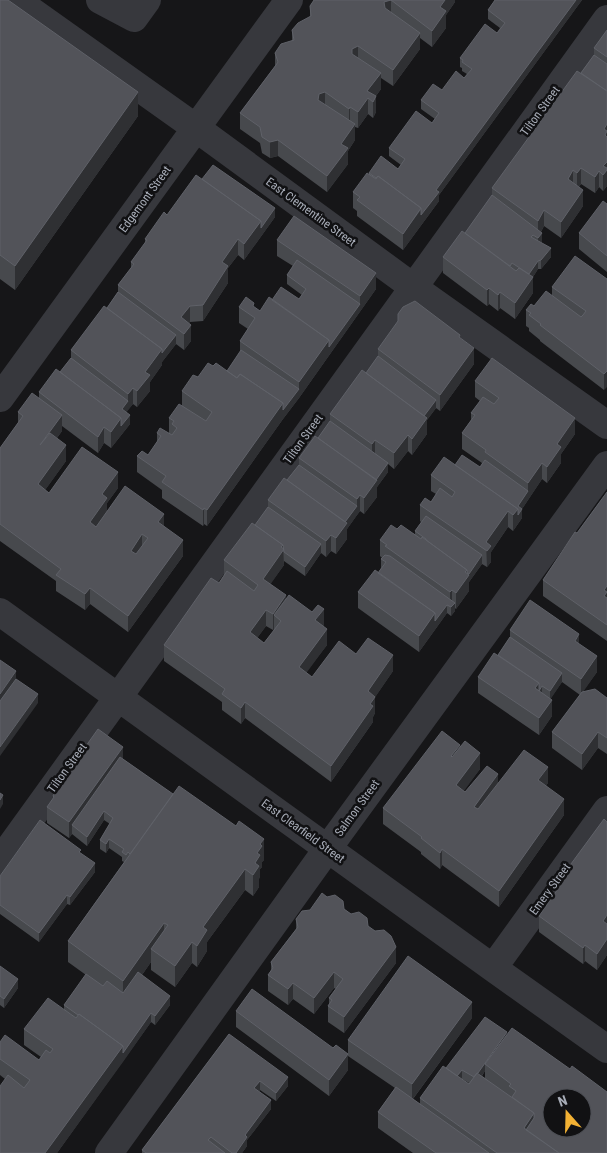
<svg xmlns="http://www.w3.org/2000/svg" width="607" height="1153" font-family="'Roboto Condensed',sans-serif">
	<rect width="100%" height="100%" fill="#161618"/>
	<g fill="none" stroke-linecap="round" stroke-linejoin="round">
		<path stroke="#37383d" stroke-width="28" d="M16 0 196 128 413 287 607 425
			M100 0 134 18 147 0
			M0 398 289 0
			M0 612 493 968 607 1049
			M0 861 607 19
			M493 968 607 810
			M109 1153 328 848 607 465"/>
	</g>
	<path fill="#47494d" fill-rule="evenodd" d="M0 0 138 116 15 290 0 279Z
		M314 0H455V2L446 15V28L432 47 420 38V49L393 86 381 78V89L376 96V112L373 118 368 114 358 128 355 127V140L348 151V164L327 192 278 156 270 158 262 153 260 143 240 129V113L275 66V53L292 41V30L310 17V6Z
		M495 0H582L439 195V201L403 250 357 216V211L353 208V192L369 174V173L398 169 401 165 389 156V148L432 123 435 119 421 109V100L442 90 464 78 467 74 462 71V68L460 67V58L497 33 500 28 488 19V10Z
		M607 30V186L603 191 599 187 595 193 581 184 579 187 583 206 561 238 544 226 541 232 542 242 541 243 551 257 541 269H538L533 277V293L515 319 500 308 498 311 489 304 487 306 443 273V257L465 233 492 195V188L594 55V48Z
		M202 179 275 217 244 260 238 255 228 268V283L203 321 190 322 189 323 191 341 184 350 176 344 162 362V365L150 382V391L137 407 133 404 126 412 130 424 111 448 104 443 98 453 62 426V431L57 438 66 461 45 490 49 493 118 488 107 503V511L164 526 183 556 128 632 90 604 85 610 56 591V581L0 541V448L18 423V412L39 398V392L60 372 71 358V350L107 308 118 292V285L131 268V262L145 244V239Z
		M607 204V272L579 249V233Z
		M277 240 376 289 299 398 283 419 207 526 204 524 203 526 162 498V490L137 472V456L148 455 157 442V433H169V418L182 406V391L198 377 213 366 227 371 240 352V341L248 329 239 323V307H254L260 311 272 300 299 299 302 295 287 284V275L293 266 277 256Z
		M607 279 604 390 540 341V340L529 331V328L526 326V310L552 296V287Z
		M460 338 474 364 440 411 436 408 427 420V434L412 455 408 451 394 469 388 464V472L377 487V497L364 514 360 511 357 515 347 529V539L336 554 331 551 326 557 321 553 305 576 284 561V565L270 584 286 599 324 625 323 626 327 645 306 672 312 677 356 654 393 671 375 697V713L373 717V722L331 782 245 718 241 724 222 710V702L164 661V645L219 583 224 575V560L255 525 268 507V500L287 480 299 465V458L318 438 330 421V414L366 373 378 356V349ZM266 626 273 630 274 629V631L264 643 257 638Z
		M475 381 575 434 561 454V463L547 483 542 479 522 509V518L513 531 508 527 491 552V562L487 567 482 564 469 582V591L456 609 455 608V611L451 616 447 613 419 652 358 608V592L378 573 381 568V559L382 558 380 556V540L397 529 415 534V531L421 522 420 521V505L431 502 436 494 431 491V475L455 465 480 467 482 463 462 449V433L471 420V413L480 401 475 397Z
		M607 492V641L543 596V580Z
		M510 630 579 644 597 672 583 691 607 698V754L598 748 582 770 552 748V732L580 695 562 682 550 699 552 716 539 735 478 693V677L498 655 510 637Z
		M460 747 480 769 463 791 465 792 498 784 548 783 546 785 564 815 499 907 442 865 440 869 421 854V852L383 824V808Z
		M123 759 264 860 262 862V867L260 869V876L259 879V887L253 896 245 890 207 942V951L197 967 192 963 175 987 151 970V962L142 975 170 1005 155 1025 151 1022 57 1153 5 1079 0 1075V1042L39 1060 41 1057 24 1045V1029L64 1010V1005L86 975 68 962V941L124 862 122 861V857L109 848 106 853 100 849V840L110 824 104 820 87 846 72 834 69 838 47 823V807L53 799V796Z
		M604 819 607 955 597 970 585 961 583 964 539 932V916L557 891V883Z
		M81 854 95 872 70 905 67 904 39 942 0 914V876Z
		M344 909 368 926 396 963 344 1033 328 1022V1006L329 1004V998L336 989 334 988 314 1014 293 999 288 1005 268 991V975L271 970V962L296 929V919Z
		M0 966 18 988 4 1008 0 1005Z
		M236 1011 348 1070 329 1096 236 1027Z
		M472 1018 413 1099 420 1104V1098L446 1068 507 1035 607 1153H413L378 1128V1112L395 1088 348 1056V1040ZM485 1071V1078L482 1076ZM461 1079H462L469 1083V1084Z
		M229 1034 288 1086 276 1101 260 1090 259 1091 271 1109 247 1140V1146L242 1153H142V1150Z"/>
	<path fill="#2f3033" d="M391 0V16L384 19V2Z
		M445 0H455V2L446 15V28L432 47V31L440 7Z
		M576 0H582L439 195V201L403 250V234Z
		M420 33V49L393 86V70Z
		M358 46V62L352 65V49Z
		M381 73V89L372 101 368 98V114L358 128V112L367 91Z
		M138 92V116L15 290V266Z
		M325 92V108L318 100 319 94Z
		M376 96V112L373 118V102Z
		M350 107V123L349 125V109Z
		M355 124V140L348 151V164L327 192V176L341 144Z
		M607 124V148L604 129Z
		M278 140V156L270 158V142Z
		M607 162V186L603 191V166Z
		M581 168V184L577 189V173Z
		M573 170V186L568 179Z
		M599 171V187L595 193V177Z
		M583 190V206L561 238V222Z
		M275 208V217L244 260V244L261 221Z
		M544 210V226L538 237V221Z
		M542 233V242L538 247V238Z
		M238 239V255L228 268V283L203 321V305L222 262Z
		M551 248V257L541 269V260Z
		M538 261V269L529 283V274Z
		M376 273V289L299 398V382L329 340 360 304V296Z
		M533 277V293L515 319V303Z
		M489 288V304L487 306V290Z
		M500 292V308L498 311V295Z
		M190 306V322L182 332 181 317Z
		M191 325V341L184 350V334Z
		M176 335V344L162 362V365L150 382V391L137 407V391L145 372 162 349Z
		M474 348V364L440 411V395Z
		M607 371V387L604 390V374Z
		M133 388V404L122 418V409L128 401V394Z
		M299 389V398L283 419 207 526V510L283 403Z
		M436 400V408L427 420V434L412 455V439L421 420Z
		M62 415V431L40 461V445Z
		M130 415V424L111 448V432L121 418Z
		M575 418V434L561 454V463L547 483V467L557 444Z
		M104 427V443L98 453V437Z
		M408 435V451L394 469V453Z
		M375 440V456L372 461V444Z
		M66 445V461L38 500V484Z
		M388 463V472L377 487V497L364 514V498L373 484Z
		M542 463V479L522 509V518L513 531V515L518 506 528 491V483Z
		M118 472V488L107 503V514L90 538V522L102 494Z
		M360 495V511L347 529V539L336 554V538L342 527 357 506V499Z
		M204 508V524L203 526V510Z
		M508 511V527L491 552V562L487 567 486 542Z
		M164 514V530L158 522Z
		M142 534V550L131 567V551Z
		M331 535V551L326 557V541Z
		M183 540V556L128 632V616Z
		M321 544V553L305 576V567Z
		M283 545 284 565 263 595V579Z
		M482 555V564L469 582V591L456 609V593L465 572Z
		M607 586V608L604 612V590Z
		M90 588V604L85 610V594Z
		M452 590V606L450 607V592Z
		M286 595V611L274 615V629L273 630V614Z
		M455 603V611L451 616V607Z
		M447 605V613L419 652V636L435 613Z
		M324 609V625L315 636V620Z
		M266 610V626L250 648V632Z
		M327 629V645L299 683V667Z
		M579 634V650L575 641Z
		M393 655V671L374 699 375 697V713L373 717V722L331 782V766L368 691Z
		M597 656V672L581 695V679Z
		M16 671V687L0 710V694Z
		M562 673V682L550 700V691Z
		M539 683 542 686V695L535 688Z
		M38 694V703L0 756V747Z
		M552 700V716L539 735V718Z
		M245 702V718L241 724V708Z
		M598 732V748L582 770V754Z
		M460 745V761L451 756Z
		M123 747V763L72 825V834L69 838V822Z
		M480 753V769L456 802V785Z
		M548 767V783L538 796V780Z
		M498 774V791L474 823V807Z
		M3 795V804L0 809V800Z
		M564 799V815L499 907V891Z
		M104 811V820L87 846V837Z
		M109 839V848L106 853V844Z
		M264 839V860L262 862V867L260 869V876L259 879V887L253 896V875L255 863 260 844Z
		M442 849V865L440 869V853Z
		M95 863V872L70 905V897Z
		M245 869V890L207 942V951L197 967V946L203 927Z
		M67 895V904L39 942V933Z
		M607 915V931L603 921Z
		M164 923V944L151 949V962L123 1002V981Z
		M607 939V955L597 970V954Z
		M192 942V963L175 987V966Z
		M585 945V961L583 964V948Z
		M396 947V963L344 1033V1017Z
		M334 972V988L314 1014V998Z
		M18 979V988L4 1008V999Z
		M293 983V999L288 1005V989Z
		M170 996V1005L155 1025V1016Z
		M472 1002V1018L412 1100V1084Z
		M151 1013V1022L123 1062V1053Z
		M507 1032V1041L485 1064V1071L474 1086V1078Z
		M123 1046V1062L57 1153H45Z
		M348 1054V1070L329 1096V1080Z
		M462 1070V1079L457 1085V1076Z
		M288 1077V1086L276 1101V1093Z
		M260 1081V1090L254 1097V1088Z
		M271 1100V1109L247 1140V1146L242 1153H236L245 1135Z
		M534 1113V1134L524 1128Z"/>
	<path fill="#525359" stroke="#5f6168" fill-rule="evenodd" d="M0 0H8L138 92 15 266 0 255Z
		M314 0H391L384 2 385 8 420 33 393 70 358 46 352 49V54L381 73 367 91 376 96 373 102 368 98 358 112 350 107 349 109 325 92 319 94 318 100 355 124 341 144 348 148 327 176 278 140 270 142 262 137 260 127 240 113 276 65 278 62 275 53 281 44 294 40 292 30 298 23 311 16 310 6Z
		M391 0H445L440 7 446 11 432 31Z
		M495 0H576L436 190 439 192 421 215V208L378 176 376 178 369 173 381 156 398 169 405 159 389 148 416 111 432 123 439 113 421 100 433 84 442 90 456 71 464 78 472 69 462 62 463 60 460 58 485 24 497 33 505 23 488 10Z
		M607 30V57L594 48Z
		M594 55 607 64V91L581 73Z
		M577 71 607 91V124L604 129 607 131 605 135 607 137V162L603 166 607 168V170L603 175 599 171 595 177 581 168 577 173 573 170 568 179 583 190 561 222 544 210 538 221 492 188Z
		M213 165 275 208 261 228V221L202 179Z
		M367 173 376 179 378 176 421 208 403 234 357 200 360 197 353 192Z
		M196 175 261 221 244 244 238 239 222 262 228 266 203 305 190 306 181 317 191 325 184 334 118 285 134 264 131 262 147 240 145 239 164 212 167 215Z
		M492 195 542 233 538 238 533 235 531 237 551 248 541 260 538 261 529 274 512 263 510 266 465 233Z
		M603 201 607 204V256L579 233Z
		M294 216 376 273 360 296 277 240Z
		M462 231 516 271 519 268 533 277 515 303 500 292 498 295 489 288 487 290 443 257Z
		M575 256 607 279V371L604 374 540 325 541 324 529 315 531 313 526 310 531 304 534 306 546 291 581 317 583 315 586 311 552 287Z
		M297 260 360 304 329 347V340L272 300 281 287 299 299 306 289 287 275Z
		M118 292 176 335 162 353V349L107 308Z
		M246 297 254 303 253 306 260 311 269 297 329 340 299 382 240 341 255 318 239 307Z
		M415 301 460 335 459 337 474 348 440 395 378 349 398 321V314L403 307Z
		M104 306 162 349 145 372 150 375 137 391 133 388 128 394 71 350Z
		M241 350 299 389 283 410V403L240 374 237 378 227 371Z
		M378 356 436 400 424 416 366 373Z
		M71 358 128 401 122 409 130 415 121 426V418L60 372Z
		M492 358 575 418 557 444 561 447 547 467 542 463 528 483 485 452 486 450 462 433 475 415 471 413 483 397 494 404 499 398 475 381Z
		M208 363 213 366 216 363 237 378 240 374 283 403 207 510 204 508 203 510 162 482 166 476 137 456 142 451 148 455 161 436 157 433 160 428 172 435 177 428 172 424 174 421 169 418 179 404 206 421 212 412 182 391 193 375 198 377Z
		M56 369 121 418 111 432 104 427 98 437 39 392Z
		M362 370 427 418 412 439 408 435 394 453 375 440 372 444 330 414Z
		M32 393 62 415 40 445 50 433 66 445 38 484 49 493 82 447 118 472 102 494 107 498 90 522 96 527 125 486 164 514 158 522 183 540 128 616 90 588 85 594 56 575 61 569 0 524V448L23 416 18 412ZM142 534 148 538 136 554 131 551Z
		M330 421 388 463 376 480 318 438Z
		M315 436 377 480 364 498 360 495 357 499 299 458Z
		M462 455 480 467 485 460 528 491 518 506 522 509 518 515V509L455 465Z
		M444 457 518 509 513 515 508 511 486 542 491 546 487 551 420 505 425 498 431 502 440 488 452 497 455 492 431 475Z
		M299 465 357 506 345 522 287 480Z
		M284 478 347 523 336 538 331 535 326 541 268 500Z
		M607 492V586L604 590 607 592 604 596 607 598V625L543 580 575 532 577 533Z
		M268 507 321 544 305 567 284 552 283 545 255 525Z
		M426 516 482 555 469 574 467 573V570L426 540V539L415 531Z
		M252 523 283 545 281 547 284 549 263 579 286 595 273 614 266 610 250 632 264 643 281 621 274 615 289 595 312 612 318 605 324 609 315 620 327 629 299 667 312 677 339 641 356 654 368 638 393 655 368 691 375 697 370 704 373 706 331 766 245 702 241 708 222 694 225 689 164 645 211 578 219 583 227 571 254 591 258 585 224 560Z
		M391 525 397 529 401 525 421 539 422 537 467 570 465 572 469 575 456 593 452 590 450 592 385 546 387 545 380 540Z
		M385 555 390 556 455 603 451 607 447 605 435 621V613L378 573 386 562 381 559Z
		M375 570 435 613 419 636 358 592Z
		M530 600 579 634 575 641 597 656 581 679 510 630Z
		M510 637 562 673 550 691 542 686 539 691V683L498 655Z
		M494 653 539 683 535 688 552 700 539 718 478 677Z
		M0 660 16 671 0 694Z
		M16 679 38 694 0 747V701Z
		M595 689 607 698V738L598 732 582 754 552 732 582 692Z
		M98 729 123 747 69 822 47 807 54 797 53 796 59 784Z
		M442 731 460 745 451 756 452 757 465 741 480 753 456 785 465 792 487 766 498 774 474 807 478 809 524 750 548 767 538 780 564 799 499 891 442 849 440 853 421 838 422 837 383 808Z
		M120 757 173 794 130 854 128 852 126 855 122 852 124 849 109 839 106 844 100 840 113 818 104 811 87 837 72 825Z
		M179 786 236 826 239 821 264 839 260 844 262 846 257 853 260 855 255 863 259 866 253 875 245 869 203 927 207 930 197 946 192 942 175 966 151 949 168 925 164 923 123 981 68 941Z
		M0 793 3 795 0 800Z
		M604 819 607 822V915L603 921 607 924V939L597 954 585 945 583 948 539 916 560 886 557 883Z
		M40 820 81 850 79 852 95 863 70 897 67 895 39 933 0 905V876Z
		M322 893 327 897 335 895 343 901 344 909 351 914 359 912 367 918 368 926 375 931 384 930 391 936 396 947 344 1017 328 1006 332 1000 329 998 343 979 334 972 314 998 293 983 288 989 268 975 273 968 271 962 298 927 296 919 302 911 310 910Z
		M408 956 472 1002 412 1084 348 1040Z
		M0 966 18 979 4 999 0 996Z
		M138 972 170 996 155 1016 151 1013 123 1053V1046L79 1014 78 1015 64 1005 86 974 103 986 107 981 123 993Z
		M252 989 333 1048 336 1045 348 1054 329 1080 236 1011Z
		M48 998 76 1018 79 1014 123 1046 45 1153H0V1086L8 1075 24 1088 30 1080 0 1059V1042L5 1035 39 1060 46 1050 50 1053 53 1049 24 1029Z
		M485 1017 507 1032 478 1073H477L474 1077 462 1070 457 1076 446 1068Z
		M512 1028 570 1069 572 1066 607 1092V1153H559L526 1130 534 1118V1113L512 1097 516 1091 509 1086 511 1084 485 1064ZM552 1098H582V1128H552Z
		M229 1034 288 1077 276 1093 260 1081 254 1088 271 1100 245 1135 247 1137 236 1153H232L211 1137 208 1140 225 1153H146L142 1150Z
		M443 1066 469 1084 477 1073 534 1113 524 1128 559 1153H497L420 1098Z
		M396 1087 489 1153H436L378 1112Z"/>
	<g text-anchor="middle" stroke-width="5" stroke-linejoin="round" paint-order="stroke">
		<g font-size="12" fill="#a8adb8" stroke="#111113">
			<text transform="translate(540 111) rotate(-54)" y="4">Tilton Street</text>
			<text transform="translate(145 199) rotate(-54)" y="4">Edgemont Street</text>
			<text transform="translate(311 212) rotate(36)" y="4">East Clementine Street</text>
			<text transform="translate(303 439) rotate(-54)" y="4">Tilton Street</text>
			<text transform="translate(67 768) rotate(-54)" y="4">Tilton Street</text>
			<text transform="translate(357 808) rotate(-54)" y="4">Salmon Street</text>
			<text transform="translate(303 831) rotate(36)" y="4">East Clearfield Street</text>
			<text transform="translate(550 889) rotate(-54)" y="4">Emery Street</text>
		</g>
	</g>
	<g transform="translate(567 1113) rotate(340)"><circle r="24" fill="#111113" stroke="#4d4f55"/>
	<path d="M0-4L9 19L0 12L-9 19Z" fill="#f2b134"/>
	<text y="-8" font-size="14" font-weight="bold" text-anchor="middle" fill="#a8adb8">N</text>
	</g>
</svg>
